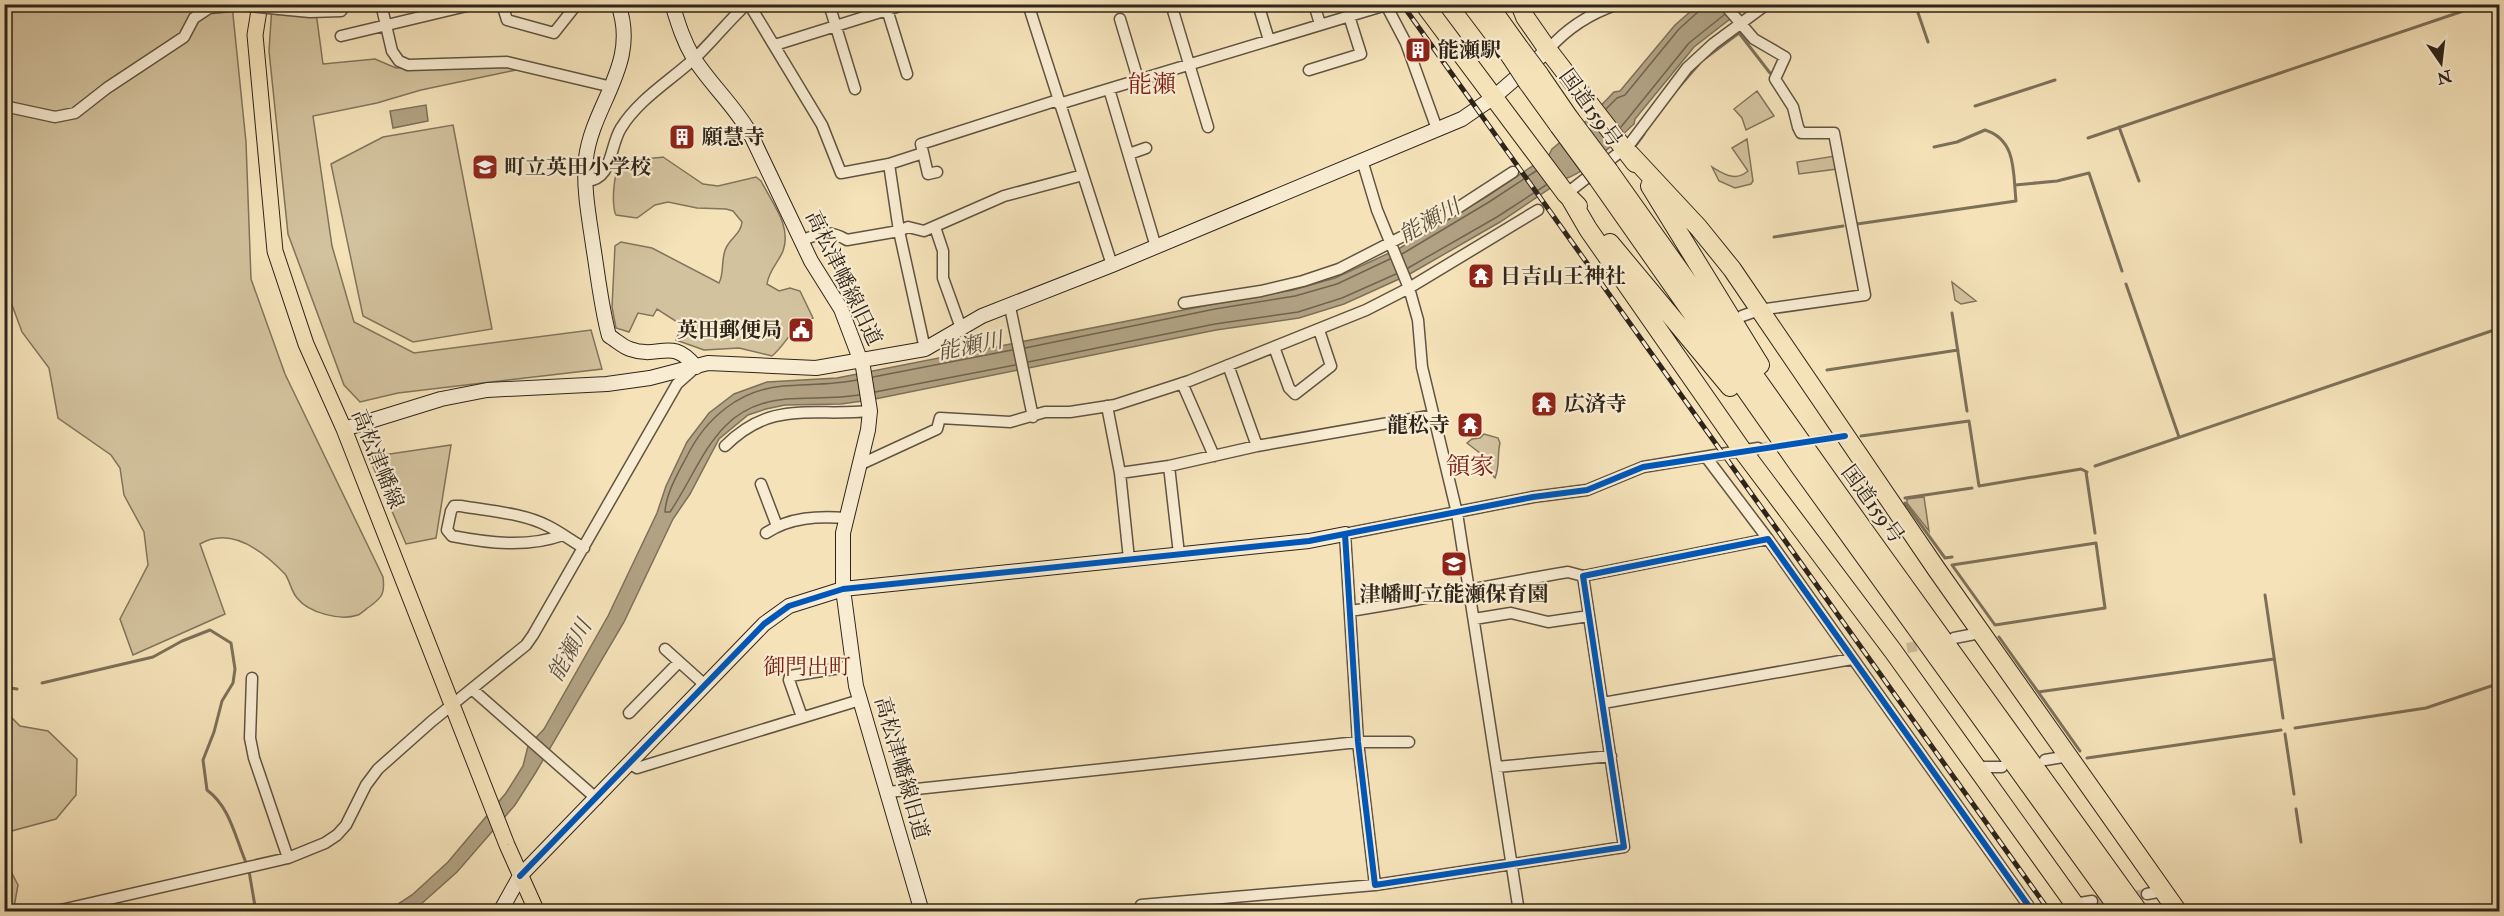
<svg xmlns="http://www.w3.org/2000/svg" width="2504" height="916" font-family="'IM FELL Double Pica','Noto Serif JP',serif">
	<rect width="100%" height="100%" fill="#f5e2b9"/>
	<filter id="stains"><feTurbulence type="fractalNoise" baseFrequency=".00333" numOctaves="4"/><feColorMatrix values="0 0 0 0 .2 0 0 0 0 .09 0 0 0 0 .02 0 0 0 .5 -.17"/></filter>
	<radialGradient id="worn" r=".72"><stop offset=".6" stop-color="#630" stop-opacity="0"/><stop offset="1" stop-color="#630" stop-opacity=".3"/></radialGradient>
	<path fill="#d3c29e" stroke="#80745c" stroke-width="1.5" d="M4 5H232L246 142 251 279 285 374 383 577C385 593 383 597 369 607 366 609 362 613 358 615 340 621 309 613 297 598 291 591 290 581 285 574 264 552 231 526 200 544L225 614 133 655 120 619 148 565 144 532 124 495 120 468 111 455 58 418 49 368 22 332 5 286Z
		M272 5H315L323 64 375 59 396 68 505 66 516 70 421 90 377 103 313 116 332 246 354 322 414 353 591 330 602 369 398 393 360 402 344 385 288 234 269 51Z
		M1757 91 1774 116 1746 130 1742 118 1734 109Z
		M453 125 492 329 413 342 363 316 331 164 383 137Z
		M1747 139 1753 181 1751 184 1735 188 1719 181 1712 167C1724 174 1735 182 1748 171L1732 148Z
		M1835 156 1837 169 1799 174 1797 162Z
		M663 157 703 184 718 186 756 177 761 181C772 203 792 226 783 251 778 263 769 270 767 284L779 291 790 288 800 291 813 318C793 323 787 344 772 356L739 348 704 350 676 340 682 325 657 309 653 316 638 313 629 332 616 328 612 307 615 246 621 242 652 248 719 283C725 272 720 257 727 246 732 237 741 233 742 222L733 211 726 209 697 208 668 202 655 205 637 218 616 215C611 206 613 166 624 161 632 158 652 159 663 157Z
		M1952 282 1976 301 1961 304 1955 300Z
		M1484 434 1498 438 1500 443C1497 455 1500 467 1495 478L1484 466 1485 457 1467 443 1472 439 1480 438Z
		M451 445 436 538 406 544 369 457Z
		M1924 497 1929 531 1907 503V499Z
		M5 711 20 726 48 731 77 759 76 795 56 819 8 832 5 836Z
		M4 853 5 860 18 885 14 907H5Z"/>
	<path fill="#b1a283" stroke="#7d7059" stroke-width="1.5" d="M1698 5H1748L1694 47 1635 119 1634 124C1616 140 1586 174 1564 179L1500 222 1408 275 1344 304 1299 318 1216 330 870 400 841 404 785 405 766 409 748 415 719 439 690 494 673 519 624 622 536 772 515 805 457 872 420 905 410 911 386 912 412 895 448 862 506 793 523 766 528 746 544 729 608 616 657 513 666 486 687 442 709 413 734 394 767 382 837 378 1214 304 1293 290 1335 278 1400 248 1486 197 1549 155 1552 149 1586 121 1614 92 1620 91 1675 25Z
		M426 105 428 121 393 128 390 111Z"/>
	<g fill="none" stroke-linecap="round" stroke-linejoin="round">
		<path stroke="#70644e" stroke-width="1.5" d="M1606 109 1617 98 1625 95 1679 29 1699 11 1701 4
			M1621 127 1689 43 1724 15
			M1402 254 1489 202 1536 171
			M1408 268 1497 217 1546 185
			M1025 348 1215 309 1295 296 1337 284 1390 259
			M1028 362 1215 324 1298 312 1342 298 1396 274
			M873 377 1012 350
			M857 380C832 385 808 384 783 386 739 390 706 418 687 456 678 473 666 493 665 512H670C703 463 715 405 786 399 810 397 835 399 859 395
			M875 392 1015 365"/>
		<path stroke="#7d7059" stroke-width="3" d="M1915 4 1928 42
			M1704 59 1739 33 1770 73
			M1678 88 1699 64
			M1975 106 2055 80
			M2119 127 2139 181
			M2088 138 2478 6
			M1636 145 1644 134
			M2015 185 2057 181 2089 173 2122 271
			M1857 224 2016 201C2013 173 2017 140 1985 130L1957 142 1934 147
			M1774 237 1843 226
			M2126 284 2179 437
			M1952 313 1967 411
			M1827 370 1958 350
			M1969 421 1979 486 2081 469 2087 472
			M1861 436 1969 421
			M2095 466 2500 328
			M2086 472 2095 533
			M1905 498 1972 488
			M1905 503 1945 558 1952 557
			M2096 543 2105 608 1995 625 1952 565Z
			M2265 595 2283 718
			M1999 637 2080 751
			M42 683 153 657 182 641 210 630 231 643 235 669 233 683 222 701 214 732 203 760 207 790C231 808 235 838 247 865
			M4 687 17 689
			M2038 692 2274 659
			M2295 728 2426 708 2500 683
			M2285 734 2294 794
			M2087 758 2281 730
			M2296 809 2301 842
			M249 871 256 912
			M2476 912 2500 902"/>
		<path stroke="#cdbc99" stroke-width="10" stroke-dasharray="10 5" stroke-linecap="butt" d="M1758 448 1830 438
			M1907 648 1930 644
			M2092 901 2147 894"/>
		<g stroke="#605442" stroke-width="13">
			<path id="street" d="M381 4 392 51 399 61 408 65 507 62 612 87
				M502 4 507 20 554 33 577 4
				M749 4 822 125 841 173 889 164 923 153
				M829 4 855 89
				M1028 4 1112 265
				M1171 4 1208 127
				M1258 4 1269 40
				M1314 4 1320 24
				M1724 4 1754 39 1785 57 1775 79 1793 107 1798 127 1801 133H1834L1865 295 1759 310 1742 316
				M886 6 907 74
				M279 9 310 12 341 11 346 4
				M1120 19 1138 79
				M341 36 475 4
				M775 45 906 4
				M1548 50C1567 28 1591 13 1618 4
				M1309 70 1361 54 1349 16
				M1109 89 1156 247
				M1059 104 1386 5 1406 43 1437 129
				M4 106 55 117 75 113 107 88 184 37 194 18 209 8 240 5
				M1129 154 1146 148
				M1362 160 1377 210 1409 288 1418 320 1422 367 1457 513 1519 912
				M889 164 899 231 925 349
				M937 172 928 174 921 144 1058 100
				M586 181C613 180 609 147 621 128 639 99 670 81 695 58 713 41 728 21 747 4
				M1566 194 1629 145 1687 68 1713 44 1767 4
				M935 227 943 251V278L961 328
				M801 241C820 233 828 229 847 240L899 231 908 227 924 231 1004 196 1083 175
				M1184 303 1261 291 1303 281 1339 269 1456 209 1513 172
				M1010 307 1033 417
				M1274 347 1289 388 1295 394 1331 366 1319 330
				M1228 365 1257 446
				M1182 383 1214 456
				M1107 406 1120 473 1129 559
				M725 446C772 399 812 417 870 411
				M1758 448 1643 467 1587 490 1533 497 1345 534 1358 742 1375 885 1624 847 1583 576 1768 539 2028 905 2027 912
				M1706 457 1768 539
				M859 465 937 429 940 418 1010 422 1045 412H1070L1115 405 1189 381 1366 310 1409 288 1538 210
				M1169 466 1179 554
				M1120 473 1169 466 1257 446 1434 415
				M761 484 777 526
				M766 533C790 517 818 516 846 518
				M563 535C527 548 488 543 452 536L447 530 451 511 454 506H461C489 511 523 513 548 526 560 532 572 541 584 548
				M1350 611C1423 600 1495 584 1568 572L1583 576
				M1474 619 1511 613 1548 622 1589 616
				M1954 638 1980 633
				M665 649 705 685
				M252 678 250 738 254 758 288 858
				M473 690 597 799
				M1603 703 1852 659
				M629 713 679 662
				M802 717 789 680 790 676 853 666
				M2045 760 2069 756
				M630 764 637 768 860 700
				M1497 767 1611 756
				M1977 767H2002
				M888 792 1358 742H1409
				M2147 894 2163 891
				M2074 904 2092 901
				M1141 905 1375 885
				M52 912 288 858 325 843 337 835 346 825 366 785 378 769 432 721 526 645 533 635 677 384 696 367"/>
		</g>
		<g stroke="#2e251a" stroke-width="16">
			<path id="secondary" d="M618 4C640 64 593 103 586 158 583 187 589 217 593 245 598 276 601 306 609 336 616 340 623 347 630 349 660 360 671 336 696 367
				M672 4C678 23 683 40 693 57 710 84 734 105 750 133L811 261 841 309 863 367 870 411 868 430 843 533V589L856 686 922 912
				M344 429 441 399 487 390 607 384 650 378 708 363 816 368 925 349 982 316 1112 265 1462 119 1494 97 1548 50
				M500 912 520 876 764 624 789 606 843 589 1309 541 1345 534"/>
		</g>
		<g stroke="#2e251a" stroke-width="17">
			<path id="primary" d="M260 4 255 35 275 251 306 344 344 429 507 845 537 912"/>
		</g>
		<g stroke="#2e251a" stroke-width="20">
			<path id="highway" d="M1424 4 1566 194 1578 206
				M1471 4 1511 57
				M1488 4 1521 50
				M1520 4 1525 17 1548 50 1635 163
				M1539 74 1570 119
				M1528 83 1559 126
				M1630 154 1698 227 1732 269 1937 570 2178 912
				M1609 171 1861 526 2139 912
				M1598 179 1800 467 2121 912
				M1650 186 1760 365
				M1570 198 1588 229 1742 450 1893 651 2080 912
				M1610 243 1730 387"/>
		</g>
		<use href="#street" stroke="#f8ecd2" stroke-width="10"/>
		<use href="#secondary" stroke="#f8ecd2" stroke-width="14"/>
		<use href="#primary" stroke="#f5e2b9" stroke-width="15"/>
		<use href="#highway" stroke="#f5e2b9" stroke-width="18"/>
		<g stroke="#2e251a" stroke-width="5">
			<path id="rail" d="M1402 4 2050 912"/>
		</g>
		<use href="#rail" stroke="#f8ecd2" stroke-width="3" stroke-dasharray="9" stroke-linecap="butt"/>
		<g stroke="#605442" stroke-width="13" stroke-linecap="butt">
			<path id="street-bridge" d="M240 5 279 9"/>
		</g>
		<g stroke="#2e251a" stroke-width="20" stroke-linecap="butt">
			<path id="highway-bridge" d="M1521 50 1539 74
				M1511 57 1528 83
				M1570 119 1609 171
				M1559 126 1598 179"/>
		</g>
		<use href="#street-bridge" stroke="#f8ecd2" stroke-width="10"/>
		<use href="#highway-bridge" stroke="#f5e2b9" stroke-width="18"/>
		<g stroke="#f8ecd2" stroke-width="10">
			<path id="cycleway" d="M1345 534 1358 742 1375 885 1624 847 1583 576 1768 539 2028 905 2027 912
				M520 876 764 624 789 606 843 589 1309 541 1533 497 1587 490 1643 467 1845 436"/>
		</g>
		<use href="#cycleway" stroke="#0057b8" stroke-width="6"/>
	</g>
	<defs>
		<g id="building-square" transform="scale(1.35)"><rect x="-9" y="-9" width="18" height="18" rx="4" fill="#8f2418" stroke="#f8ecd2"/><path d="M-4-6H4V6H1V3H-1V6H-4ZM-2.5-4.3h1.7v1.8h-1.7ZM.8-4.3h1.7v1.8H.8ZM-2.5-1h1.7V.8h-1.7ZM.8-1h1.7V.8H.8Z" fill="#fff"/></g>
		<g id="school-square" transform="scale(1.35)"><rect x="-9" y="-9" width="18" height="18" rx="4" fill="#8f2418" stroke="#f8ecd2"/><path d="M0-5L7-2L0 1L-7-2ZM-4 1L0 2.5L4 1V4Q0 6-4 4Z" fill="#fff"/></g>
		<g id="temple-square" transform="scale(1.35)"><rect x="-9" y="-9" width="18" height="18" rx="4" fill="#8f2418" stroke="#f8ecd2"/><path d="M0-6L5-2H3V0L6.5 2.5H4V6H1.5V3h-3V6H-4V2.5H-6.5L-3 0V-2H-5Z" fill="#fff"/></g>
		<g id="civic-square" transform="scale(1.35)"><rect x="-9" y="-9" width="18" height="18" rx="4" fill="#8f2418" stroke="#f8ecd2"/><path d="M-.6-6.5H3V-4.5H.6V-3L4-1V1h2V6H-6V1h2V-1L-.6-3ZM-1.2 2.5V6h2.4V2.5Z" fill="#fff"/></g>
	</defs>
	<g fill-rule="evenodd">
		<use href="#building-square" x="1418" y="50"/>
		<use href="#building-square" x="682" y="137"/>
		<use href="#school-square" x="485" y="167"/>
		<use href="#temple-square" x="1481" y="276"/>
		<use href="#civic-square" x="801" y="330"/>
		<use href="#temple-square" x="1544" y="404"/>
		<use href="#temple-square" x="1470" y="425"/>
		<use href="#school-square" x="1454" y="564"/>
	</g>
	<g text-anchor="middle" stroke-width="4.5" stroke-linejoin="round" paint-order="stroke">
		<g font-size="21" font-weight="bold" fill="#2e251a" stroke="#f8ecd2" text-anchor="start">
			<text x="1438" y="57">能瀬駅</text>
			<text x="702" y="144">願慧寺</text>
			<text x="504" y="174">町立英田小学校</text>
			<text x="1500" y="283">日吉山王神社</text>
			<text x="782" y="337" text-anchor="end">英田郵便局</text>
			<text x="1564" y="411">広済寺</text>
			<text x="1450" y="432" text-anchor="end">龍松寺</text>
			<text x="1454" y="601" text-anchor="middle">津幡町立能瀬保育園</text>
		</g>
		<g font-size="21" fill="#2e251a" stroke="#f8ecd2">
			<text transform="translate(1591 108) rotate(54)" y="7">国道159号</text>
			<text transform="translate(844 278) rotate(64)" y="7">高松津幡線旧道</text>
			<text transform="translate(378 459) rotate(68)" y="7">高松津幡線</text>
			<text transform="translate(1873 504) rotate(54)" y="7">国道159号</text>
			<text transform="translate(902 768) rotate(74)" y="7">高松津幡線旧道</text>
		</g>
		<g font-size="22" font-style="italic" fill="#5c513f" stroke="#f8ecd2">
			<text transform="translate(1429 220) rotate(-29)" y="8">能瀬川</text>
			<text transform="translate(970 345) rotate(-11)" y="8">能瀬川</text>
			<text transform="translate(569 650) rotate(-61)" y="8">能瀬川</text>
		</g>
		<g font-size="22" fill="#7a1f14" stroke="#f8ecd2">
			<text x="807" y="674">御門出町</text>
		</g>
		<g font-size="24" fill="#7a1f14" stroke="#f8ecd2">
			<text x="1152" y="92">能瀬</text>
			<text x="1470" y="474">領家</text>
		</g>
	</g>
	<rect width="2504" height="916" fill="none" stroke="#f5e2b9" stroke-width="24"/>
	<rect x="6" y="6" width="2492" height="904" fill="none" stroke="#2e251a" stroke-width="3"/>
	<rect x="12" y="12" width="2480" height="892" fill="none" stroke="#2e251a" stroke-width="1.5"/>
	<g transform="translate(2441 63) rotate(166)" stroke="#f8ecd2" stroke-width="4.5" paint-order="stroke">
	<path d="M0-4.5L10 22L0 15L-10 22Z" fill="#2e251a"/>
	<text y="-9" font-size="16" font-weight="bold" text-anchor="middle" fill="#2e251a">N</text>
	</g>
	<rect width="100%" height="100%" filter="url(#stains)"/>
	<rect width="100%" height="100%" fill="url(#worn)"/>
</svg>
